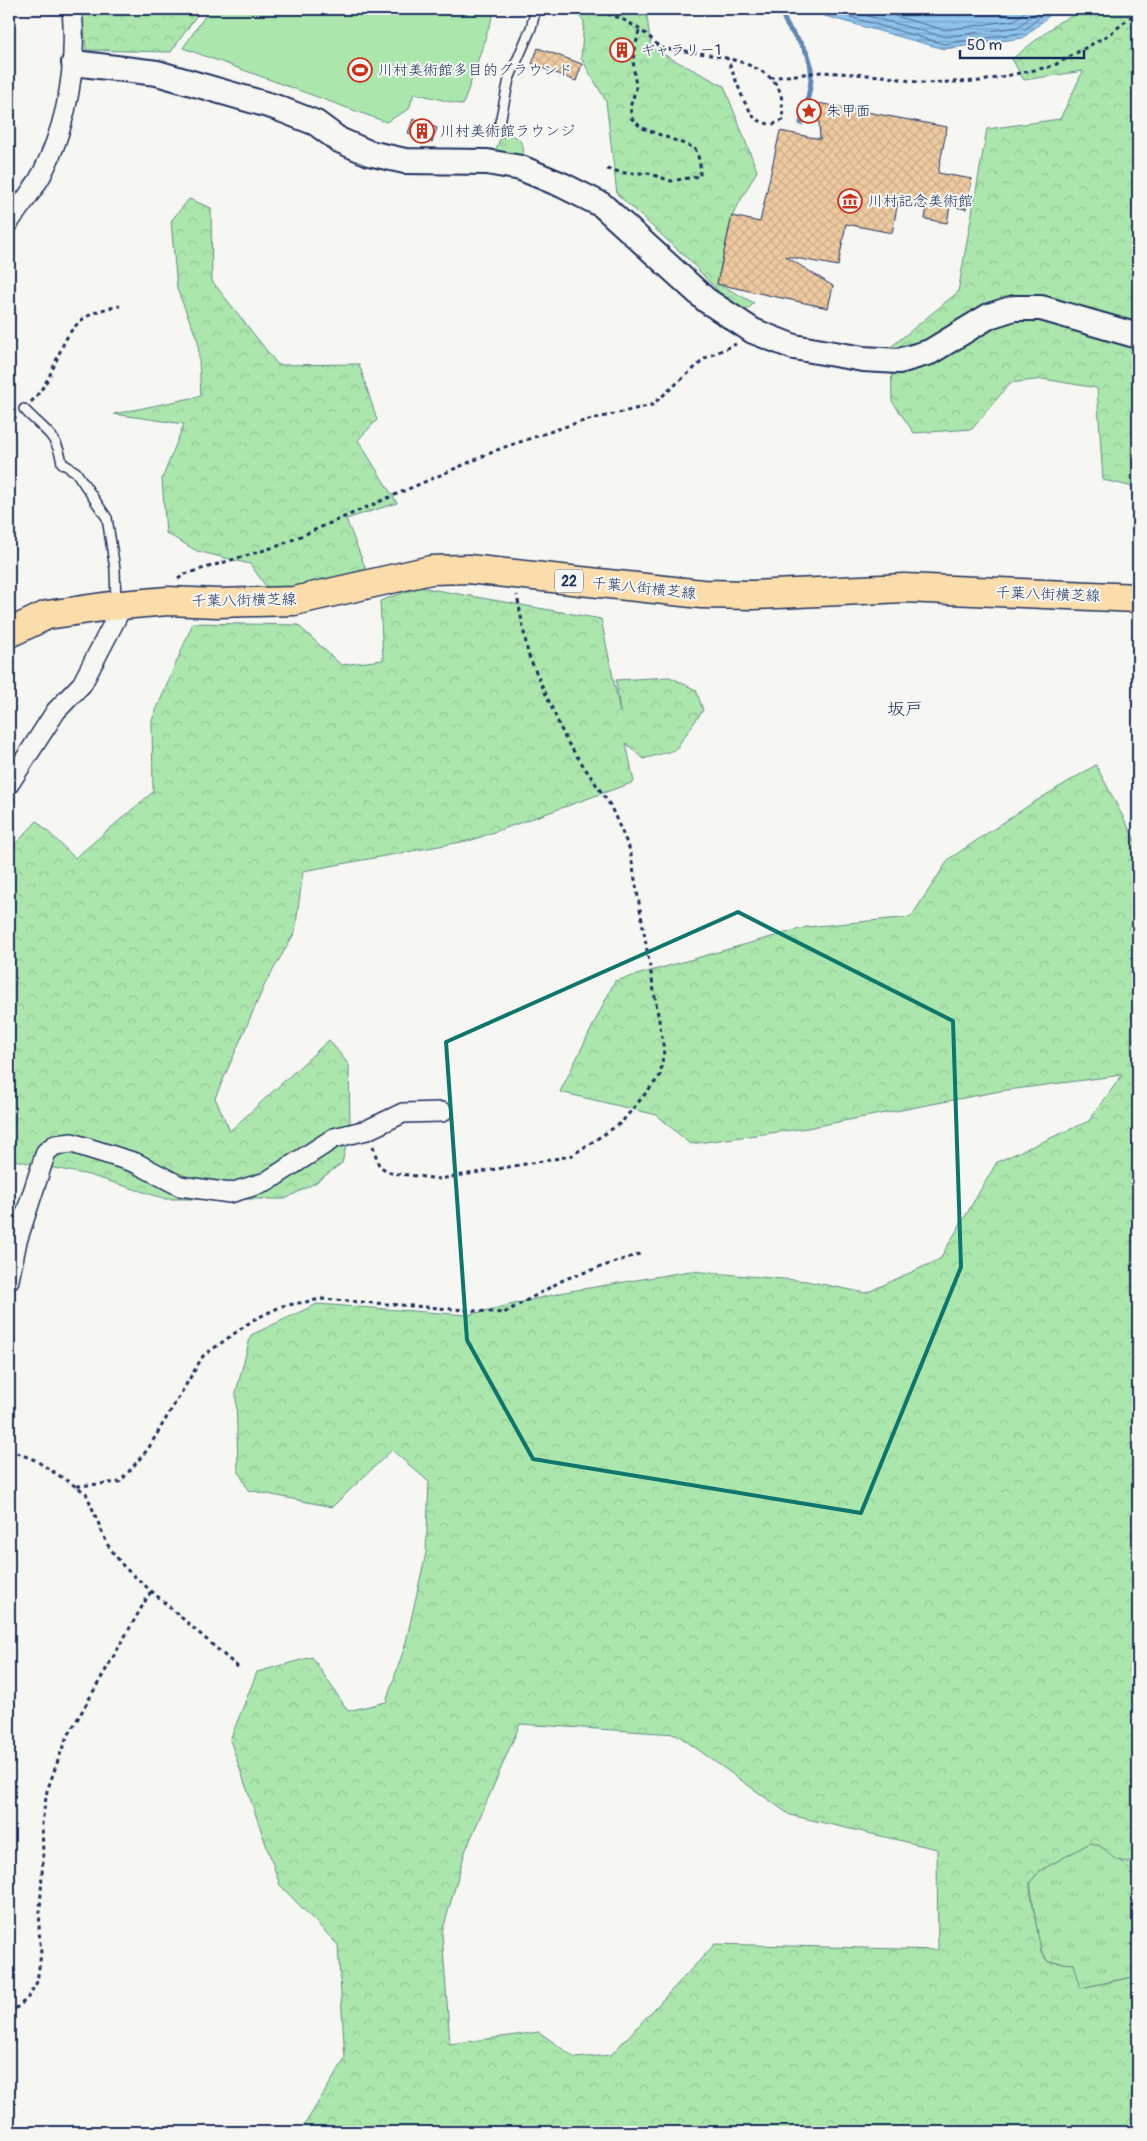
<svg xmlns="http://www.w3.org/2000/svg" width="1147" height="2141" font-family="Pangolin,'Klee One',sans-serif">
	<defs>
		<pattern id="grass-tufts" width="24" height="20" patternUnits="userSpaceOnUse" patternTransform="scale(1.25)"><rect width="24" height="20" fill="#abe7ad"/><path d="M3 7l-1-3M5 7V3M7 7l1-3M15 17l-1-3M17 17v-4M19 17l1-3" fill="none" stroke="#93c697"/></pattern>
		<pattern id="forest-crowns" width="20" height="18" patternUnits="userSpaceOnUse" patternTransform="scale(1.25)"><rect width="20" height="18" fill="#abe7ad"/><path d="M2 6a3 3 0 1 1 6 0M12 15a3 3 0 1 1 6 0" fill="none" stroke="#93c697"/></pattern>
		<pattern id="water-rules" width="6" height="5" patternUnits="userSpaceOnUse" patternTransform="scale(1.25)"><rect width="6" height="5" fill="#90c4ed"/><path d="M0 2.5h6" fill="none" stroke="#75a0c3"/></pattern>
		<pattern id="building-cross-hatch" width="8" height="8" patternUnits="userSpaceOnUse" patternTransform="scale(1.25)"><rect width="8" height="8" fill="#efcaa0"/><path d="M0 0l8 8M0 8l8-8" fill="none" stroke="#ccae8c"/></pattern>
	</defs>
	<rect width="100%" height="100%" fill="#f6f6f2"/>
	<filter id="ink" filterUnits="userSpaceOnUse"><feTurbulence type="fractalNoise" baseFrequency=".02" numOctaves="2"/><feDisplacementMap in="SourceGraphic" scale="10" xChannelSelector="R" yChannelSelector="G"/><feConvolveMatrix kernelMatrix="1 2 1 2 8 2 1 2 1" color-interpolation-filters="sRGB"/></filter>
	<g filter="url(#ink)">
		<path fill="url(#grass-tufts)" stroke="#638b86" d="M508 135C521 136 526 147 522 158L495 152 500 139Z
			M1090 1843 1097 1844 1125 1864 1138 1860V1908L1133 1919 1132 1925 1138 1955V1976L1080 1988 1074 1964 1048 1962 1039 1946 1030 1882 1041 1870Z"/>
		<path fill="url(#forest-crowns)" stroke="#638b86" fill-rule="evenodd" d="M82 9H201L171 52 86 50Z
			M571 9H646L651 48 724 86 757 171 732 216 717 283 754 303 741 316 690 261 617 194 606 101 581 58 584 21Z
			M1088 9H1138V488L1103 480 1097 388 1043 379 1010 383 972 429 914 433 892 401 891 347 958 292 987 129 1060 119 1083 71 1024 80 1012 59 1059 22Z
			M189 199 211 208 212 281 278 365 359 364 377 420 358 440 397 503 346 519 369 577 270 592 250 564 197 551 166 533 162 479 184 424 114 414 201 396 198 341 177 289 171 221Z
			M419 587 601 619 620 712 616 680 670 677 696 690 703 710 675 750 643 759 626 743 634 782 472 840 303 871 295 932 265 984 215 1098 230 1131 329 1040 349 1065 350 1129 342 1163 315 1183 285 1199H166L89 1175 9 1159V851L37 821 75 858 153 792 152 720 193 623 298 625 341 665 383 660 380 601Z
			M1096 765 1138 846V1859C1108 1869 1113 1846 1090 1843L1041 1870 1030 1882V1888L1041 1952 1048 1962 1074 1964 1081 1988 1138 1976V2132H300L345 2059 338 1945 280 1885 230 1740 257 1672 312 1657 348 1711 386 1702 405 1646 426 1553 429 1482 392 1450 332 1507 248 1490 238 1470 236 1392 251 1335 317 1304 467 1315 565 1292 690 1271 806 1281 866 1293 940 1259 997 1162 1089 1121 1122 1075 1000 1091 807 1128 690 1144 657 1115 560 1092 615 981 807 927 911 917 949 859 1031 804ZM520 1724 676 1734 790 1815 937 1849 938 1950 715 1944 611 2055 575 2058 539 2032 450 2044 442 1933 465 1852Z
			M1138 1908V1955C1135 1937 1129 1925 1138 1908Z"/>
		<path fill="#abe7ad" stroke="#638b86" d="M210 9H495L463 105 414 93 409 109 386 122 183 48Z"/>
		<path fill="url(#water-rules)" stroke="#6188b4" d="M812 9H1057L1023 38 944 49 825 16Z"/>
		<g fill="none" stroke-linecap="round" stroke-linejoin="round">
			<path stroke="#4a6b97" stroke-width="1" d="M823 9 944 44 1021 33 1049 9
				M842 9 945 37 1018 27 1040 9
				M870 9 945 30 1015 20 1028 9"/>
			<path stroke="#6188b4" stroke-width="5" d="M781 9C786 29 793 32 804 48 819 69 807 101 801 123"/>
		</g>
		<path fill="url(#building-cross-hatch)" stroke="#1b2f5e" d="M538 48 582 64 576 81 532 64Z
			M818 103 947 127 938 173 972 179 966 209 950 206 947 223 925 219 927 207 898 202 892 233 846 224 838 266 785 256 833 286 828 308 717 284 732 216 760 222 780 131 820 139Z
			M413 119 437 128 432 142 408 133Z"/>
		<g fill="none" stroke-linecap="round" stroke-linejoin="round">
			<g stroke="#1b2f5e" stroke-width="12">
				<path id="service" d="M499 127 509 79 531 28 536 9
					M24 409C43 430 57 433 62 463L76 472 107 518 115 569 116 604"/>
			</g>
			<g stroke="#1b2f5e" stroke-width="22">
				<path id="minor" d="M9 222C20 206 33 191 42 174 68 122 77 66 72 9
					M9 784 56 711 82 684 123 605
					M9 1280 17 1241 46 1152 55 1145 72 1143 136 1163 180 1186 230 1193 266 1182 334 1138 367 1130 403 1113 442 1112"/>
			</g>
			<g stroke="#1b2f5e" stroke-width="28">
				<path id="tertiary" d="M74 63 157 73 275 107 316 123 339 140 369 153 405 161 487 162 521 168 562 185 602 205 706 300 753 331 794 347 863 359 899 361 930 352 989 316 1014 308H1041L1138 336"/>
			</g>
			<g stroke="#1b2f5e" stroke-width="31">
				<path id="primary" d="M9 633 47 615 110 606 168 601 217 603 294 601 431 570 468 569 702 594 753 595 904 588 1138 598"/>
			</g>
			<path stroke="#1b2f5e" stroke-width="3" stroke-dasharray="4 4" stroke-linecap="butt" d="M576 9C586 12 594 11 603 13 624 17 647 32 660 48 693 53 767 56 780 92 783 100 782 111 783 120L771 125 755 119 744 101 727 58
				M770 78 821 72 883 76 922 83 982 81 1053 66 1110 34 1138 11
				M607 169 625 173H648L671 181 700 176V162L695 148 642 128 632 119 630 107 636 89 633 59 639 30
				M31 402C69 363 51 316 120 306
				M9 423 16 417
				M178 579 185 574 278 546 502 448 576 423 652 405 707 357 736 344
				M373 1146 379 1166 391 1173 440 1179 571 1156 621 1123 660 1076 664 1050 630 850 610 805 566 740 528 654 517 595
				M9 1450 35 1460 86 1493 107 1544 124 1567 240 1669
				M77 1486 120 1482 148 1449 203 1356 253 1320 282 1306 322 1299 504 1313 565 1279 642 1253
				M9 2014 27 1999 37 1982 41 1954 39 1930 43 1855 42 1823 47 1791 65 1741 151 1591"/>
			<use href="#service" stroke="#f6f6f2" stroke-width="9"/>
			<use href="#minor" stroke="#f6f6f2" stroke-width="19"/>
			<use href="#tertiary" stroke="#f6f6f2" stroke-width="24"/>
			<use href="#primary" stroke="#fbddab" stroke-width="28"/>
		</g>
	</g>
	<path fill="none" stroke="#0f766e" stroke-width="4" stroke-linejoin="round" d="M738 912 953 1021 961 1267 861 1513 533 1459 467 1340 446 1042Z"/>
	<defs>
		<g id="building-ring" transform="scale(1.25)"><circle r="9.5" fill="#f6f6f2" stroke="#c8321e" stroke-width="1.5"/><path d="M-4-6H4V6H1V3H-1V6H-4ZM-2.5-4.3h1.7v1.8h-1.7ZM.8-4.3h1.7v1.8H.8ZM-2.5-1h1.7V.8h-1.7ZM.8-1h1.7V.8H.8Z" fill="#c8321e"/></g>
		<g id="stadium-ring" transform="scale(1.25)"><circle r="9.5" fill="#f6f6f2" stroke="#c8321e" stroke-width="1.5"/><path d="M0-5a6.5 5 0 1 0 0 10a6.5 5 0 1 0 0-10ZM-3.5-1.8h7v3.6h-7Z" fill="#c8321e"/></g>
		<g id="sight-ring" transform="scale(1.25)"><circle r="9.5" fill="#f6f6f2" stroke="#c8321e" stroke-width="1.5"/><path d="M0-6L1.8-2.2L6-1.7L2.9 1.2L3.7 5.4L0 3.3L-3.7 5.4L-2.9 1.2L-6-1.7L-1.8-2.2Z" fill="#c8321e"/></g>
		<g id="museum-ring" transform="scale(1.25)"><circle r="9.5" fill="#f6f6f2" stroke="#c8321e" stroke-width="1.5"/><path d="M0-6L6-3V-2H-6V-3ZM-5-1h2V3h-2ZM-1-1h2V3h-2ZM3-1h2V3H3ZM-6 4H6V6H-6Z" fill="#c8321e"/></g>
	</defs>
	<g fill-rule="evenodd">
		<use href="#building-ring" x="622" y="50"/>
		<use href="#stadium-ring" x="360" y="70"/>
		<use href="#sight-ring" x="809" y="111"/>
		<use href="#building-ring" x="422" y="131"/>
		<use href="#museum-ring" x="850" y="201"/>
	</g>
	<g text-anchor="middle" stroke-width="4" stroke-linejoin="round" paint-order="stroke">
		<rect fill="#f6f6f2" stroke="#5d6b8a" stroke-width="1" x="555" y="569.5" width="28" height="23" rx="4"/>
		<g font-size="14" font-weight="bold" fill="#1b2f5e">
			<text x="569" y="586">22</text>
		</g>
		<g font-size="15" fill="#1b2f5e" stroke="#f6f6f2" text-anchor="start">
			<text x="640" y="55">ギャラリー1</text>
			<text x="378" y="75">川村美術館多目的グラウンド</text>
			<text x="826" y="116">朱甲面</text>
			<text x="440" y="136">川村美術館ラウンジ</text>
			<text x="868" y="206">川村記念美術館</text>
		</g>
		<g font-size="15" fill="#1b2f5e" stroke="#f6f6f2">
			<text transform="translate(644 588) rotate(6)" y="5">千葉八街横芝線</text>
			<text transform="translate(1048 594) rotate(2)" y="5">千葉八街横芝線</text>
			<text transform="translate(244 600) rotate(-1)" y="5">千葉八街横芝線</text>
		</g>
		<g font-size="18" fill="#1b2f5e" stroke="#f6f6f2">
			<text x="905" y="715">坂戸</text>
		</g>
	</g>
	<rect width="1147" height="2141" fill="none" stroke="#f6f6f2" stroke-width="30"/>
	<rect x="15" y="15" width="1117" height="2111" fill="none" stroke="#1b2f5e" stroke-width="2" filter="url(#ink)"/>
	<path d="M960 50v8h124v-8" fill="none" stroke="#1b2f5e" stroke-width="2.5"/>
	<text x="967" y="50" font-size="15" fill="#1b2f5e" stroke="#f6f6f2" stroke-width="4" paint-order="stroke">50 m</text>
</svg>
